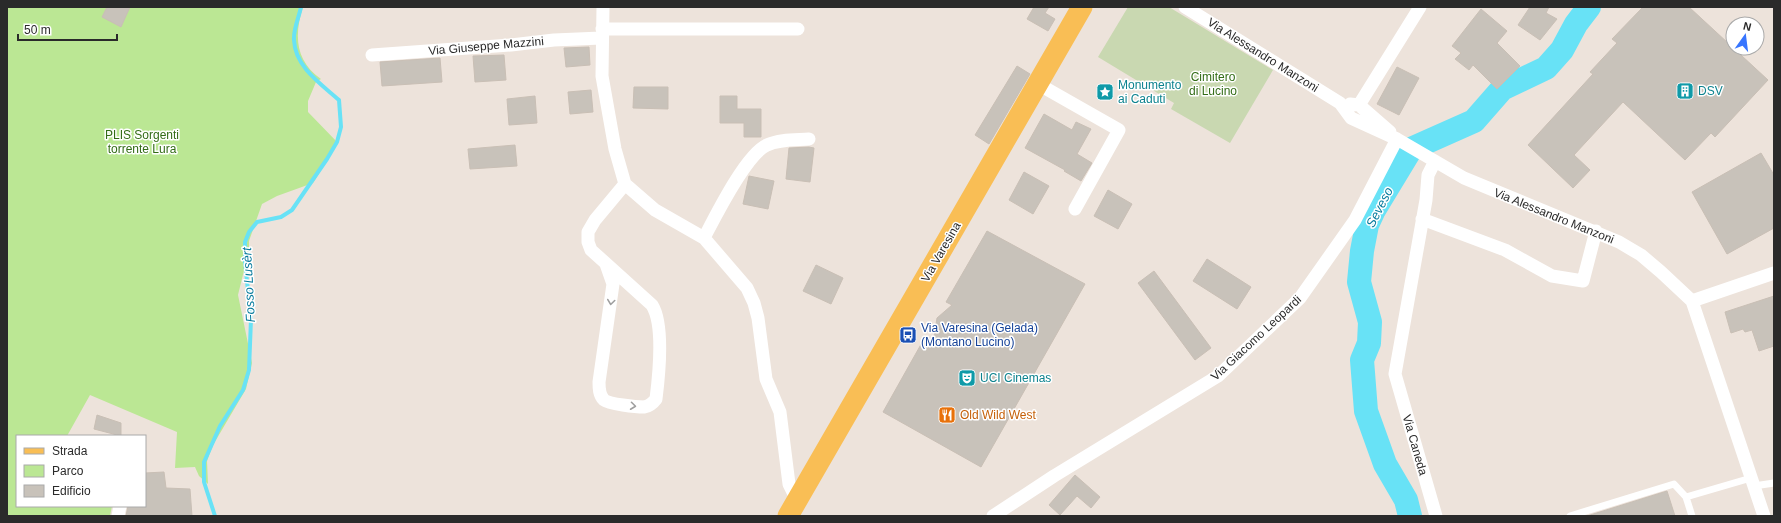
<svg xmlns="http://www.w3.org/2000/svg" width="1781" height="523" font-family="Helvetica,sans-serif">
	<rect width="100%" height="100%" fill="#ede3db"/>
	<path fill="#bbe794" d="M7 7H303C294 35 295 61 321 79L316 82 308 101V112L338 143 313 183 277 196 262 204 249 241V250L238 295 252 363 246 389 213 445 207 461 208 484 199 476 195 467 175 468 177 432 90 395 67 436H17V506H112L110 516H7Z"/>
	<path fill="#c9d8b1" d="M1128 7H1169L1273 70 1230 143 1171 109 1174 103 1098 57Z"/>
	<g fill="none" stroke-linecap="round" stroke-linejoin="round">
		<path stroke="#68e2f6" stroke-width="4" d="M215 516 204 482V462L220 426 243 390 249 370 251 319 245 262V242L249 232 257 222 281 217 292 210 327 159 337 142 341 127 339 100C321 84 295 67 294 40 293 30 299 17 301 7"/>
		<path stroke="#68e2f6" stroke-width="24" d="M1410 516 1406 500 1385 464 1366 411 1362 360 1369 343 1370 322 1359 282 1362 251 1367 225 1374 210 1411 149 1474 121 1502 89 1546 68 1562 50 1576 24 1589 7"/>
	</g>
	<path fill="#c8c2ba" stroke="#c9bfb5" d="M107 7H130L121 27 102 17Z
		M1034 7H1049L1045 13 1055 19 1048 31 1027 19Z
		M1530 7H1549L1546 13 1557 19 1540 40 1518 25Z
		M1643 7H1689L1768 80 1715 137 1711 133 1685 160 1623 102 1574 155 1590 170 1573 188 1528 145 1593 74 1590 72 1617 43 1612 39Z
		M1481 9 1507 31 1497 43 1520 66 1497 89 1473 65 1469 70 1455 59 1461 53 1452 46Z
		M589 47 590 65 566 67 564 48Z
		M504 55 506 80 475 82 473 56Z
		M440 58 442 82 382 86 380 62Z
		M1017 66 1030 74 989 144 975 135Z
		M1397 67 1419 78 1399 115 1377 104Z
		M634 87H668V109L633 108Z
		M591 90 593 112 570 114 568 92Z
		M535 96 537 123 509 125 507 99Z
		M720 96H737V109H761V137H744V123H720Z
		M1044 114 1072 130 1076 122 1091 129 1077 154 1092 163 1081 181 1064 171 1065 170 1025 148Z
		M515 145 517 166 470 169 468 149Z
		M809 147 814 148 810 182 786 179 789 148Z
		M1761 153 1774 175V228L1727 254 1692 192Z
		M1024 172 1049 186 1033 214 1009 200Z
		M749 176 774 181 768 209 743 204Z
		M1108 190 1132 204 1118 229 1094 216Z
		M987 231 1085 284 981 467 883 412 924 339 933 343 937 318 952 305 946 302Z
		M1207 259 1251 287 1237 309 1193 281Z
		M816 265 843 278 831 304 803 291Z
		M1154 271 1211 348 1195 360 1138 283Z
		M1774 296V346L1759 351 1752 330 1745 332 1743 329 1731 333 1725 312Z
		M97 415 121 423V436L94 429Z
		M164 472 166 488 190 489 192 516H126L128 506H145V473Z
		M1075 475 1100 497 1091 508 1077 496 1060 515 1049 505Z
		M1667 491 1675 516H1587Z"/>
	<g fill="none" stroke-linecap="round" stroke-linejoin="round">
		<path stroke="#fff" stroke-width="7" d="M1754 486 1774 483
			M1686 497 1692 516
			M1570 516 1674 484 1686 497 1751 478"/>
		<path stroke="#fff" stroke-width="13" d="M603 7 602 76 615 149 625 184 655 210 704 238 747 288 754 303 758 318 766 379 780 412 789 484 793 492 799 497
			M1185 7 1340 103 1351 118 1397 139 1464 178 1619 242 1641 255 1661 272 1692 301 1764 516
			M602 29H798
			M372 55 511 45 554 40 601 38
			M1038 84 1119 130 1075 209
			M1350 104 1359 105 1390 132
			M1359 105 1420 7
			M1435 161 1428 175 1426 200 1395 374 1436 516
			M1422 219 1505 250 1552 276 1583 281 1596 231
			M704 238C715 217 746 154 767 145 780 139 796 140 809 139
			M606 264 613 284 599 382C599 388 599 395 604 400 609 404 636 407 644 407 650 406 653 403 656 399 659 375 664 324 652 305L591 250 588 242V232L595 220 625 184
			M1692 301 1774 273
			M118 516 120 506
			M993 516 1054 476 1218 376 1300 298 1355 220 1397 139"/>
		<path stroke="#f9be55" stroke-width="21" d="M788 516 1082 7"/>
	</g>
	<defs><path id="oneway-chevron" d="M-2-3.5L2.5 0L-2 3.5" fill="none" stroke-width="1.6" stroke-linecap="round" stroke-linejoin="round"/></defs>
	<g stroke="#9f9f9f">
		<use href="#oneway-chevron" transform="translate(611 302) rotate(98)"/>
		<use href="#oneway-chevron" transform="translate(633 406) rotate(7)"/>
	</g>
	<defs>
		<g id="building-square" transform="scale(0.9)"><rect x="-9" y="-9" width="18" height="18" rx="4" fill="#0f9aa8" stroke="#fff"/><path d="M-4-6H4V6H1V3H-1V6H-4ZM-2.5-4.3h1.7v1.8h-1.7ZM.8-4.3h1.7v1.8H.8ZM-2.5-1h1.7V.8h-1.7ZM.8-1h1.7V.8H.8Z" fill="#fff"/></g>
		<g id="sight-square" transform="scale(0.9)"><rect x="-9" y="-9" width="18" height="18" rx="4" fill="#0f9aa8" stroke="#fff"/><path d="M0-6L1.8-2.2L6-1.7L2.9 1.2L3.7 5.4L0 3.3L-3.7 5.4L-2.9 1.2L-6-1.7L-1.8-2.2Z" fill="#fff"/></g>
		<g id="bus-square" transform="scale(0.9)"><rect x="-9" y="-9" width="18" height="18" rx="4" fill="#1a4fb4" stroke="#fff"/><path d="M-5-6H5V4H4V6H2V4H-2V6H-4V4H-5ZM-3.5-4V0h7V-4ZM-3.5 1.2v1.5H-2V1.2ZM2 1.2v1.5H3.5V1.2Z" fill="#fff"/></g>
		<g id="theatre-square" transform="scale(0.9)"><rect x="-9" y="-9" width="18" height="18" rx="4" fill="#0f9aa8" stroke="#fff"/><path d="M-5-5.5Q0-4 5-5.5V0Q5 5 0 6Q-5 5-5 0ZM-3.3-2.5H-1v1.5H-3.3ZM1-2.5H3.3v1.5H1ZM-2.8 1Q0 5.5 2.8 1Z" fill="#fff"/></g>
		<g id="restaurant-square" transform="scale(0.9)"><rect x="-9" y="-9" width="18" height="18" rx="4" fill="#e8710a" stroke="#fff"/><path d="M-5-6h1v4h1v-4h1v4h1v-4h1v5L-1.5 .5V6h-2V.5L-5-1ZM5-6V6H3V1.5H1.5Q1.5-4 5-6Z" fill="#fff"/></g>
	</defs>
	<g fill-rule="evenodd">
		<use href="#building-square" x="1685" y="91"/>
		<use href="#sight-square" x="1105" y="92"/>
		<use href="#bus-square" x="908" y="335"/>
		<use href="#theatre-square" x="967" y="378"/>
		<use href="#restaurant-square" x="947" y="415"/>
	</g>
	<g text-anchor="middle" stroke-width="3" stroke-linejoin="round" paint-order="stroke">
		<g font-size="12" fill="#2a2a2a" stroke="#fff">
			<text transform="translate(486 46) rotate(-5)" y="4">Via Giuseppe Mazzini</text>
			<text transform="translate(1263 55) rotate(32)" y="4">Via Alessandro Manzoni</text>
			<text transform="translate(1554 216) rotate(22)" y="4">Via Alessandro Manzoni</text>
			<text transform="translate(941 252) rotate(-60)" y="4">Via Varesina</text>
			<text transform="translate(1256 338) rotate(-43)" y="4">Via Giacomo Leopardi</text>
			<text transform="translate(1415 445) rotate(74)" y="4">Via Caneda</text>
		</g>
		<g font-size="12" fill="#326c16" stroke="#fff">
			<text x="1213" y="81">Cimitero<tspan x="1213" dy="14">di Lucino</tspan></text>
			<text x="142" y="139">PLIS Sorgenti<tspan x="142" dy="14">torrente Lura</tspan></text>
		</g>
		<g font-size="12" fill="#0d838f" stroke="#fff" text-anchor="start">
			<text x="1118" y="89">Monumento<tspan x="1118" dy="14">ai Caduti</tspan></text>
			<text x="1698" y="95">DSV</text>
			<text x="980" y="382">UCI Cinemas</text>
		</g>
		<g font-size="12" fill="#164399" stroke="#fff" text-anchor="start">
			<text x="921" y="332">Via Varesina (Gelada)<tspan x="921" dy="14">(Montano Lucino)</tspan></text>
		</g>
		<g font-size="12" fill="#c56008" stroke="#fff" text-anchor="start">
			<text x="960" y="419">Old Wild West</text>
		</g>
		<g font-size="13" font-style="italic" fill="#067b9d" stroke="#fff">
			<text transform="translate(1379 207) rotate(-63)" y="5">Seveso</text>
			<text transform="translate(248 285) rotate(-93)" y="5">Fosso Lusèrt</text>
		</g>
	</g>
	<rect width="1781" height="523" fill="none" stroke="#2a2a2a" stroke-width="16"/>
	<rect x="16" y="435" width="130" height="72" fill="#ffffff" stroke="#aaaaaa"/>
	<rect x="24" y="448" width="20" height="6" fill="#f9be55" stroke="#aaaaaa"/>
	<text x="52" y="455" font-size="12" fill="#2a2a2a">Strada</text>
	<rect x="24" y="465" width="20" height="12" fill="#bbe794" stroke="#aaaaaa"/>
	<text x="52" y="475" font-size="12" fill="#2a2a2a">Parco</text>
	<rect x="24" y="485" width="20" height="12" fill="#c8c2ba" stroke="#aaaaaa"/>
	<text x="52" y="495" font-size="12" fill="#2a2a2a">Edificio</text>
	<g transform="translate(1745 36) rotate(14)"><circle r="19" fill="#ffffff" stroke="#aaaaaa"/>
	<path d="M0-3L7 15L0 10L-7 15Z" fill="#3775ff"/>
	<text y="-6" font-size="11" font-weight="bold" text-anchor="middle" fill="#2a2a2a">N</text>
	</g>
	<path d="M18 34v6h99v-6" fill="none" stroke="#2a2a2a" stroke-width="2"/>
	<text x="24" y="34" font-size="12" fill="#2a2a2a" stroke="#ffffff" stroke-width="3" paint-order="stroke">50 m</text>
</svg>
